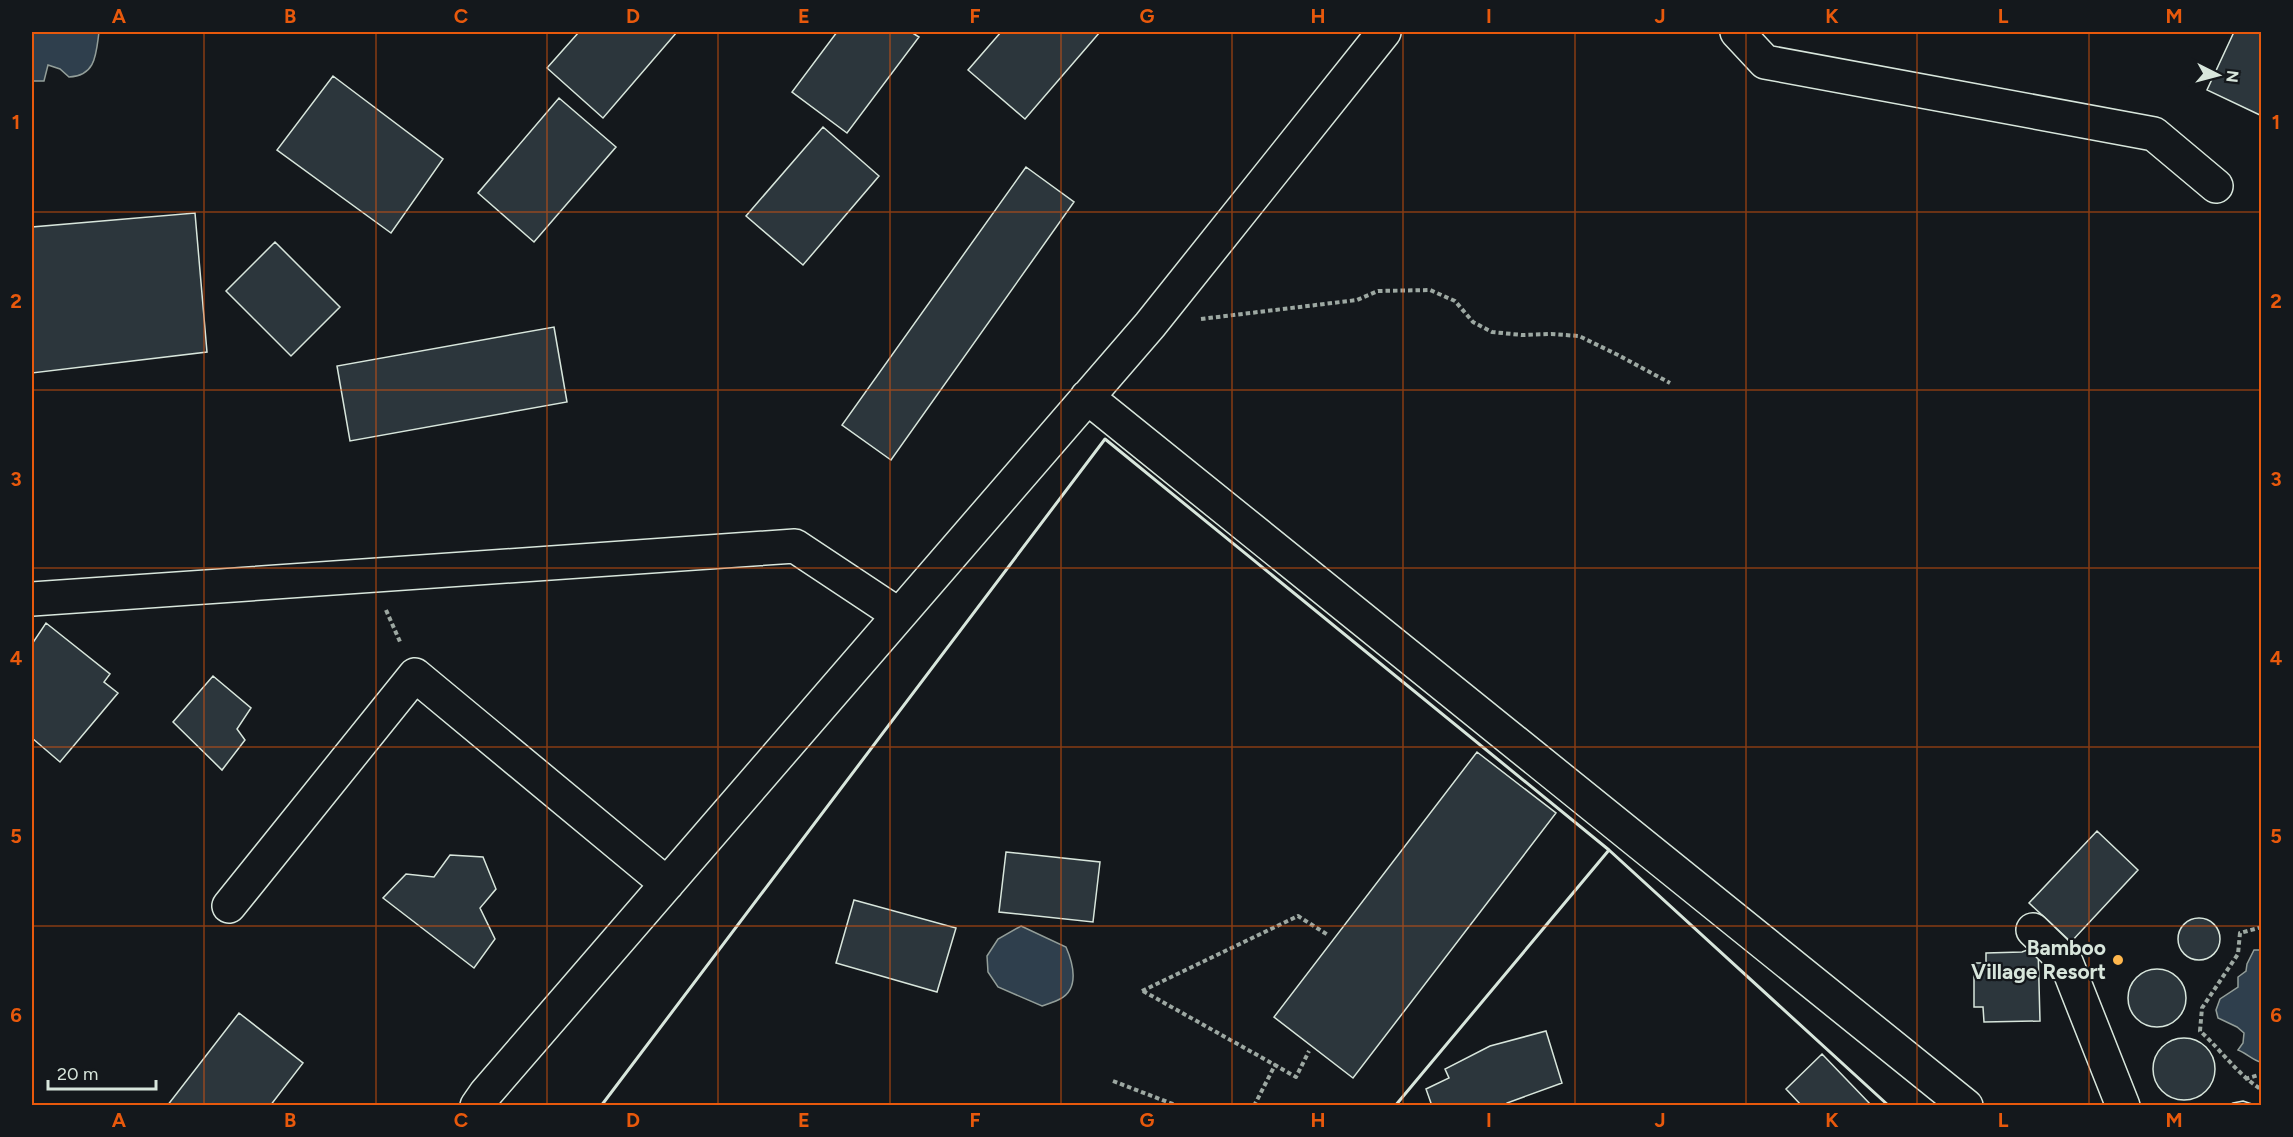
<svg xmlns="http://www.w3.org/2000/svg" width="2293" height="1137" font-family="Figtree,sans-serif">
	<rect width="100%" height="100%" fill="#14181c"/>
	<path fill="#2f3f4d" stroke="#939e99" stroke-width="1.5" d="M32 32H99C96 54 96 76 69 77L60 69 48 65 44 81H32Z
		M1021 926 1066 947C1073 963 1080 989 1060 999 1055 1002 1047 1004 1042 1006L998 987 988 972 987 956 998 939Z
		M2254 950H2261V1062C2254 1061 2246 1053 2238 1050L2243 1043 2244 1033 2237 1027 2218 1018 2216 1010 2220 999 2238 987V977L2246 971 2247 964Z"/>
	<path fill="#2c363c" stroke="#d8e6dc" stroke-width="1.5" d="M579 32H677L603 118 547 68Z
		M837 32H911L919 37 847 133 792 92Z
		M1001 32H1100L1025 119 968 70Z
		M2234 32H2262V116L2207 90Z
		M333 76 443 159 391 233 277 150Z
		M559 98 616 147 534 242 478 193Z
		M823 127 879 176 803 265 746 216Z
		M1026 167 1074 202 891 460 842 425Z
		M195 213 207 352 32 373V227Z
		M275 242 340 307 291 356 226 291Z
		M554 327 567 402 350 441 337 366Z
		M46 623 110 674 104 682 118 693 60 762 32 738V644Z
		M213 676 251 708 237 729 245 740 222 770 173 722Z
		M1477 752 1556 813 1353 1078 1274 1017Z
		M2097 831 2138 870 2071 942 2029 903Z
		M1006 852 1100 862 1093 922 999 912Z
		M450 855 483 857 496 889 480 908 495 939 474 968 383 898 406 874 434 877Z
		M854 900 956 928 937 992 836 963Z
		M2178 939a21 21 0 1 1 42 0a21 21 0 1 1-42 0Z
		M2038 946 2040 1021 1984 1022 1983 1007H1974V963H1986V953L2022 952Z
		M2128 998a29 29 0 1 1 58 0a29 29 0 1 1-58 0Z
		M239 1013 303 1063 270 1106H167Z
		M1546 1031 1562 1083 1507 1103V1106H1432L1426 1089 1449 1078 1445 1069 1490 1046Z
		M2153 1069a31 31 0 1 1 62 0a31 31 0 1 1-62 0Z
		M1822 1054 1872 1106H1802L1786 1089Z
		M2243 1101 2258 1106H2227L2233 1103Z"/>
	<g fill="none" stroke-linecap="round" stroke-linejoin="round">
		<g stroke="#d8e6dc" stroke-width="36">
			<path id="minor" d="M1737 32 1765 62 2154 134 2216 186
				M1087 397 1966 1106
				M32 599 795 546 899 615
				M229 906 415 675 667 884
				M2033 930 2066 962 2123 1106
				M477 1106 486 1093 1150 325 1384 32"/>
		</g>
		<path stroke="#9da8a2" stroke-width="4" stroke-dasharray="4.5 3" stroke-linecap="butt" d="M1201 319 1357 300 1378 291 1430 290 1455 301 1473 322 1492 332 1522 335 1551 334 1579 336 1618 355 1670 383
			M386 610 401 644
			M2262 927 2240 933 2238 954 2202 1008 2200 1031C2222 1051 2237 1074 2262 1090
			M1142 991 1298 916 1328 935
			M1143 991 1275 1065
			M2245 1079 2262 1074
			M1113 1081 1178 1106
			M1254 1106 1275 1065 1296 1077 1309 1051"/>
		<use href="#minor" stroke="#14181c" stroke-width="33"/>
		<path stroke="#d8e6dc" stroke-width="3" d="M1609 850 1889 1106
			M601 1106 1105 439 1609 850 1395 1106"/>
	</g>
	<path fill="none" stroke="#e8590c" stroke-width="1.5" stroke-opacity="0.55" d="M204 32V1106M376 32V1106M547 32V1106M718 32V1106M890 32V1106M1061 32V1106M1232 32V1106M1403 32V1106M1575 32V1106M1746 32V1106M1917 32V1106M2089 32V1106M32 212H2262M32 390H2262M32 568H2262M32 747H2262M32 926H2262"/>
	<circle fill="#ffb74d" stroke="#14181c" stroke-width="2" cx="2118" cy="960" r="6"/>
	<g text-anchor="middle" stroke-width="4.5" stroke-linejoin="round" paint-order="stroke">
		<g font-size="21" font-weight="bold" fill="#d8e6dc" stroke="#14181c" text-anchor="end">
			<text x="2106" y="955">Bamboo<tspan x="2106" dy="24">Village Resort</tspan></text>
		</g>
	</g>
	<rect width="2293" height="1137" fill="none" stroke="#14181c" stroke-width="66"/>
	<g transform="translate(2218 75) rotate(96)" stroke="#14181c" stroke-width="4.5" paint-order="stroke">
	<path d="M0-4.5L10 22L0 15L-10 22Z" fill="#d8e6dc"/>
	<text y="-9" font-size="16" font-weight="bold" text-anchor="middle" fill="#d8e6dc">N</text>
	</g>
	<path d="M48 1080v9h108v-9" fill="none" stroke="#d8e6dc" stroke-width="3"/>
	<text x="57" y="1080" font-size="18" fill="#d8e6dc" stroke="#14181c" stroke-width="4.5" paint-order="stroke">20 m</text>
	<rect x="33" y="33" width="2227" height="1071" fill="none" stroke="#e8590c" stroke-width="2"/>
	<g font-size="20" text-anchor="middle" font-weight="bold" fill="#e8590c">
		<text x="119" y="23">A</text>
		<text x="290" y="23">B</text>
		<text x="461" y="23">C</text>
		<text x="633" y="23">D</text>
		<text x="804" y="23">E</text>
		<text x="975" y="23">F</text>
		<text x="1147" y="23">G</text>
		<text x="1318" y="23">H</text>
		<text x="1489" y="23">I</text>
		<text x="1660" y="23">J</text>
		<text x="1832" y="23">K</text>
		<text x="2003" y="23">L</text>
		<text x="2174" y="23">M</text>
		<text x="16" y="129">1</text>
		<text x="2276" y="129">1</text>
		<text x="16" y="308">2</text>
		<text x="2276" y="308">2</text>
		<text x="16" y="486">3</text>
		<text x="2276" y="486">3</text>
		<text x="16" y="665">4</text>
		<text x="2276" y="665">4</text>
		<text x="16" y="843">5</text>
		<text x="2276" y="843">5</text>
		<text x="16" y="1022">6</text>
		<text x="2276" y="1022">6</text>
		<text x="119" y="1127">A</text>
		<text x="290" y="1127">B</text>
		<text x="461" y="1127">C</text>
		<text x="633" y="1127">D</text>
		<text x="804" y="1127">E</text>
		<text x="975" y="1127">F</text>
		<text x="1147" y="1127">G</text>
		<text x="1318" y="1127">H</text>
		<text x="1489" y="1127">I</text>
		<text x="1660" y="1127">J</text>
		<text x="1832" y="1127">K</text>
		<text x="2003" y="1127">L</text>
		<text x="2174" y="1127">M</text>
	</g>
</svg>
